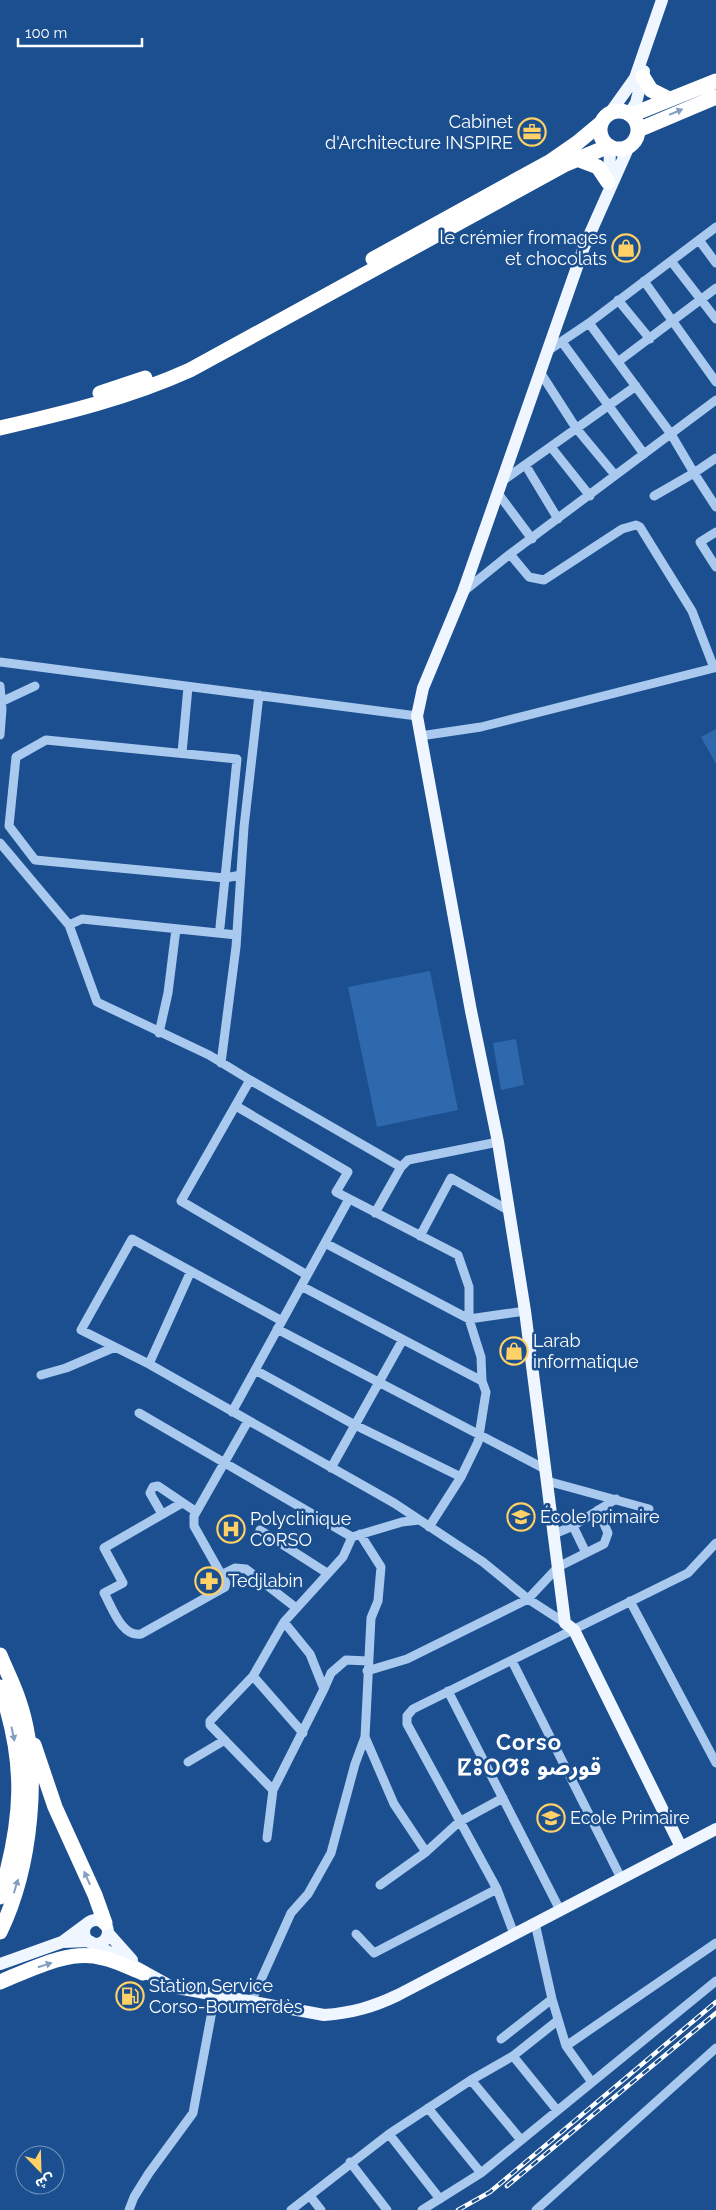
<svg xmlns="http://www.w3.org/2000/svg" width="716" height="2210" font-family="Raleway,'Noto Sans Arabic','Noto Sans Tifinagh',sans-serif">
	<rect width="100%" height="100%" fill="#1b4f8f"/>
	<path fill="#2e69ad" d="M716 729V764L701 737Z
		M430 971 458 1110 377 1127 348 987Z
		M516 1039 524 1085 501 1090 493 1043Z"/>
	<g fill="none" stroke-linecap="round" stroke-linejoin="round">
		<path stroke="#a9c9ee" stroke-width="9" d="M699 240 716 263
			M671 261 716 319
			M644 281 716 382
			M618 300 650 339
			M589 323 716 227
			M562 342 644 454
			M546 352 589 323 671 434 694 473 716 458
			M619 361 716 288
			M540 372 576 428 615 475
			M551 447 590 496
			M526 466 558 519
			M501 482 636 386
			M497 492 532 539
			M654 496 694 473 716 507
			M716 532 700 542 716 567
			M463 592 510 554 716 400
			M0 662 417 716
			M0 686 2 709 0 735
			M1 702 35 686
			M420 736 481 727 714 668 692 611 640 527 636 525 622 529 544 580 529 577 510 554
			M46 740 237 759 225 878 35 860 9 826 16 757Z
			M182 753 188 687
			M0 843 69 925 97 1002 209 1055 250 1080
			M69 925 82 919 237 935
			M220 927 225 878 241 875
			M159 1033 168 993 176 929
			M221 1063 236 947 244 827 259 695
			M236 1106 348 1172 336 1192 458 1255 469 1287V1319L481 1357 482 1381 486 1392 478 1442 461 1477 429 1527
			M375 1213 401 1167 408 1160 498 1142
			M420 1236 451 1178 508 1210
			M325 1243 469 1319 525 1311
			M191 1271 149 1364 394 1503 483 1562 528 1599 565 1623
			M307 1275 181 1201 250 1080 401 1167
			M301 1286 482 1381
			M277 1329 545 1469
			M149 1364 81 1330 132 1239 282 1321
			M255 1370 355 1425 461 1477
			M41 1375 66 1368 115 1347
			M232 1412 349 1199
			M139 1413 352 1537
			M331 1468 402 1341
			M547 1481 649 1509
			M182 1503 104 1548 123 1583 104 1593C112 1607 122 1638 141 1634L225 1587 226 1583 194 1526V1516L248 1421
			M162 1514 150 1493 153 1487 158 1486 195 1511
			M573 1526 586 1553
			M260 1530 327 1573
			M554 1534 573 1526 616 1499
			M221 1575 235 1568 246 1569 295 1607
			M630 1601 716 1763
			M512 1661 621 1878
			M367 1671 407 1659 528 1599 558 1567 604 1544 608 1533 598 1510
			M253 1676 303 1733
			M324 1689 331 1673 346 1660 368 1661
			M448 1691 560 1910
			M365 1737 394 1804 426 1852 380 1885
			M188 1762 225 1740
			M273 1790 210 1725V1721L253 1676 284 1622 343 1557 352 1537 402 1522 419 1520
			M267 1838 273 1790 324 1689 310 1654 284 1622
			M426 1852 459 1822 503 1798
			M535 1923 552 1999 566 2046 716 1943
			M356 1934 374 1953 497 1889
			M514 1934 497 1889 407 1724V1716L413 1709 688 1573 716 1543
			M251 2002 291 1913 308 1894 331 1853 355 1764 365 1737 371 1618 378 1601 381 1567 360 1534
			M501 2039 552 1999
			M566 2046 591 2081
			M513 2056 556 2109
			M471 2080 521 2140
			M428 2108 481 2173
			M389 2134 440 2199
			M350 2162 387 2210
			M310 2196 321 2210
			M129 2210 134 2197 149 2173 193 2113 215 1995
			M291 2210 389 2134 471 2080 513 2056 557 2021
			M422 2210 481 2173 716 1981
			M536 2210 716 2048"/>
		<path stroke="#f0f6ff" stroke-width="12" d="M610 113 635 78 662 0
			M629 114 636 103 644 71
			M629 146 584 247 463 592 423 688 417 716 471 1011 498 1142 525 1311 565 1623 574 1630 681 1847
			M609 184 610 147
			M84 1932a12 12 0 1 1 24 0a12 12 0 1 1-24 0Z
			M108 1933 132 1960
			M62 1942 89 1941 172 1987 324 2015C352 2013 373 2007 398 1995L716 1829
			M0 1964 62 1942 89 1922"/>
		<path stroke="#fff" stroke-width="15" d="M643 77 651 90 669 99
			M600 130a19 19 0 1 1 38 0a19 19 0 1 1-38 0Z
			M631 115 716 81
			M638 130 716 97
			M577 159 598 167 608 182
			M373 259 551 161 577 143 601 123
			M100 393 145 378
			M0 428C65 413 128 398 190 370L566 164 609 146
			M0 1655C6 1670 14 1685 19 1701 42 1768 31 1868 0 1932
			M0 1687C27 1764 23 1820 0 1897
			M34 1745 55 1807 95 1895 105 1923
			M0 1982C30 1970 70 1948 103 1958 117 1961 130 1968 143 1973"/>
		<g stroke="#fff" stroke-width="4.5">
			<path id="rail" d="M507 2186 716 2013
				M458 2210 490 2192 716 2002"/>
		</g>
		<use href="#rail" stroke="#1b4f8f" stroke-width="2.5" stroke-dasharray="8" stroke-linecap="butt"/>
	</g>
	<defs><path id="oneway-solid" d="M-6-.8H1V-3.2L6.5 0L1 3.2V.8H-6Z" transform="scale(1.25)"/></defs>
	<g fill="#829ec1">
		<use href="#oneway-solid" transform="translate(676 112) rotate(-23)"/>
		<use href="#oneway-solid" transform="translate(13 1734) rotate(78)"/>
		<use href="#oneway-solid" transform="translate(87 1878) rotate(-114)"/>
		<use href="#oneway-solid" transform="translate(16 1886) rotate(-73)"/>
		<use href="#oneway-solid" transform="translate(45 1965) rotate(-18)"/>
	</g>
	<defs>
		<g id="office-ring" transform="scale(1.4375)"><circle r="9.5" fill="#1b4f8f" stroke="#ffd166" stroke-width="1.5"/><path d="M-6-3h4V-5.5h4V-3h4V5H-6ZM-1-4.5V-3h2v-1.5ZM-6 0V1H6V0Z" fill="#ffd166"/></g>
		<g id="shop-ring" transform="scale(1.4375)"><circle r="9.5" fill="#1b4f8f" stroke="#ffd166" stroke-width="1.5"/><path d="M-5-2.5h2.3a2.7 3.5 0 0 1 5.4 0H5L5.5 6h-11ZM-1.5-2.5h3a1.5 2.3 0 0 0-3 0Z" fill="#ffd166"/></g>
		<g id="school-ring" transform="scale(1.4375)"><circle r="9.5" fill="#1b4f8f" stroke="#ffd166" stroke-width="1.5"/><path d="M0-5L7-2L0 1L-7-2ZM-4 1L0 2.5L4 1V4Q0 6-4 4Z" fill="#ffd166"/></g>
		<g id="hospital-ring" transform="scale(1.4375)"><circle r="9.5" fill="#1b4f8f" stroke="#ffd166" stroke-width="1.5"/><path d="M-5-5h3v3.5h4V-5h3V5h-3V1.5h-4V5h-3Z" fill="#ffd166"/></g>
		<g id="pharmacy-ring" transform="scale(1.4375)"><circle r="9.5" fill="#1b4f8f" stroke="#ffd166" stroke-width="1.5"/><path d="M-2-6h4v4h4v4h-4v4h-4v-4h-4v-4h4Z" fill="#ffd166"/></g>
		<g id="fuel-ring" transform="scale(1.4375)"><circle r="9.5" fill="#1b4f8f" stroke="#ffd166" stroke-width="1.5"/><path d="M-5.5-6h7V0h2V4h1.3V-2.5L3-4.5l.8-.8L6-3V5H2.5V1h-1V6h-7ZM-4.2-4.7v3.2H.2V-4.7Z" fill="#ffd166"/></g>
	</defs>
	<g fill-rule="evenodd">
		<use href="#office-ring" x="532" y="132"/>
		<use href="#shop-ring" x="626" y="248"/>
		<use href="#shop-ring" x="514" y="1351"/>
		<use href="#school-ring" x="521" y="1517"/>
		<use href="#hospital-ring" x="231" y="1529"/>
		<use href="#pharmacy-ring" x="209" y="1581"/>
		<use href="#school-ring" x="551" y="1818"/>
		<use href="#fuel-ring" x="130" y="1996"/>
	</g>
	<g text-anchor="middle" stroke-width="5" stroke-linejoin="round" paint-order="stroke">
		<g font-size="18" fill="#fff" stroke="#1b4f8f" text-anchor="start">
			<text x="513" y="128" text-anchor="end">Cabinet<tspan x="513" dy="21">d'Architecture INSPIRE</tspan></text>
			<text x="607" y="244" text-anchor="end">le crémier fromages<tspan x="607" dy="21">et chocolats</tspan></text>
			<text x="533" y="1347">Larab<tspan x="533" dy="21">informatique</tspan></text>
			<text x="540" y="1523">École primaire</text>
			<text x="250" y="1525">Polyclinique<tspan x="250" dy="21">CORSO</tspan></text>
			<text x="228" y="1587">Tedjlabin</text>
			<text x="570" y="1824">Ecole Primaire</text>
			<text x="149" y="1992">Station Service<tspan x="149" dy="21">Corso-Boumerdès</tspan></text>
		</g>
		<g font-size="22" font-weight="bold" letter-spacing="1" fill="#fff" stroke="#1b4f8f">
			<text x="529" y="1750">Corso<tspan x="529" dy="25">ⵇⵓⵔⵚⵓ قورصو</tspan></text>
		</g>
	</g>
	<g transform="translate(40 2170) rotate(157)"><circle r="24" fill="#1b4f8f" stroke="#7695bc"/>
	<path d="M0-4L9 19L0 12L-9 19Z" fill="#ffd166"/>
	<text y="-8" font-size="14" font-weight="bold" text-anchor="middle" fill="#ffffff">ش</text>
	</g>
	<path d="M18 38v8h124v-8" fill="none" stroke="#ffffff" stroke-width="2.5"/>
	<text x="25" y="38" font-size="15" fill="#ffffff" stroke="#1b4f8f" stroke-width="4" paint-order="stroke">100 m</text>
</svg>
